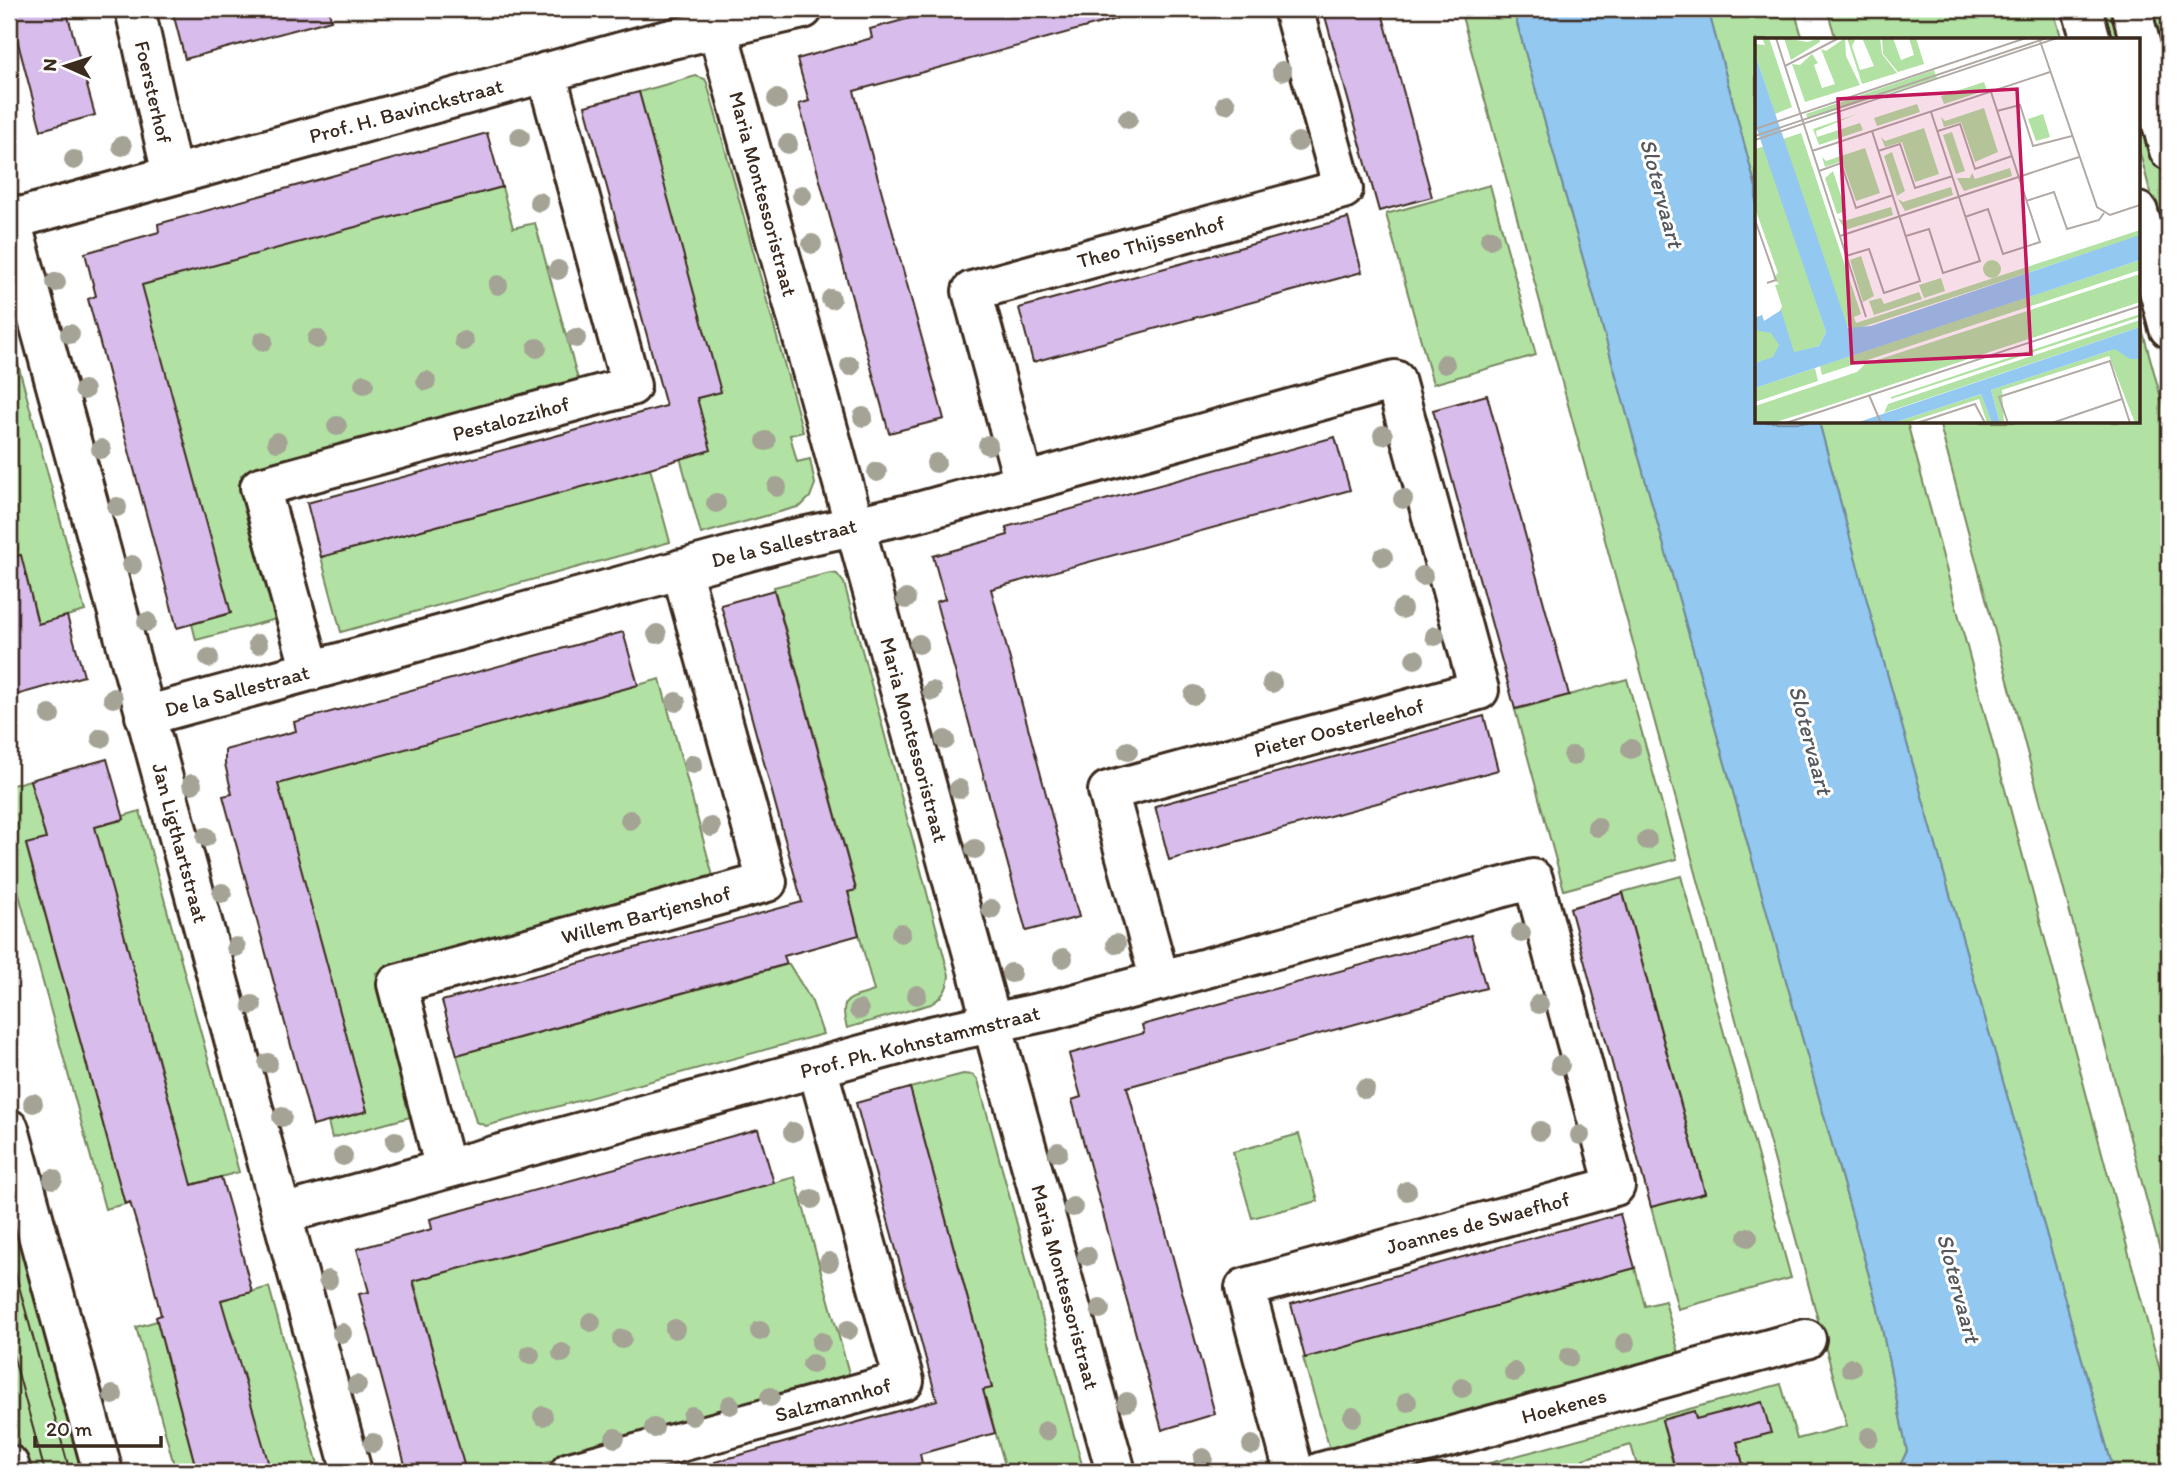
<svg xmlns="http://www.w3.org/2000/svg" width="2178" height="1481" font-family="Itim,sans-serif">
	<rect width="100%" height="100%" fill="#fff"/>
	<filter id="ink" filterUnits="userSpaceOnUse"><feTurbulence type="fractalNoise" baseFrequency=".0143" numOctaves="2"/><feDisplacementMap in="SourceGraphic" scale="14" xChannelSelector="R" yChannelSelector="G"/><feConvolveMatrix kernelMatrix="1 2 1 2 8 2 1 2 1" color-interpolation-filters="sRGB"/></filter>
	<g filter="url(#ink)">
		<path fill="#b2e2a3" stroke="#768660" stroke-width="2" d="M1460 9H1513L1877 1304 1907 1451 1897 1472H1745L1731 1419 1698 1427 1694 1412 1662 1420 1675 1472H1639L1631 1445 1583 1459 1586 1471 1581 1472H1457L1781 1384 1797 1439 1847 1426Z
			M1708 9H1794L1803 40H1756V188Z
			M1827 9H2053L2062 40H1836Z
			M2100 9H2118L2126 40H2109Z
			M2148 9H2169V85Z
			M696 76 705 79 707 83 803 432 790 435 797 462 810 459 815 484 810 497 801 506 701 534 666 406 720 392 639 92Z
			M2138 82 2169 197V262L2138 146Z
			M1490 185 1536 355 1433 384 1386 214Z
			M502 187 513 228 535 223 579 383 241 475 280 618 196 640 192 624 230 613 141 285Z
			M2138 314 2169 427V1284L1939 422H2138Z
			M9 331 85 611 23 628 9 578V552L18 549 15 538 9 540Z
			M1819 422H1907L2169 1404V1472H2114L1875 631Z
			M650 468 670 542 341 632 321 557Z
			M830 573 837 574 844 583 949 975C948 989 943 997 931 1004L847 1028C838 996 849 1000 874 991L848 892 856 889 774 587Z
			M660 679 714 880 376 973 414 1116 332 1138 328 1122 367 1111 277 783Z
			M1627 679 1677 859 1564 890 1515 710Z
			M30 780 46 839 26 845 125 1204 105 1209 9 858V786Z
			M140 811 239 1172 176 1189 167 1156 183 1152 180 1141 151 1032 79 831 123 820V816Z
			M1681 876 1791 1278 1678 1309 1651 1207 1705 1192 1623 892Z
			M789 964 812 1002 823 1034 486 1126 476 1122 457 1055Z
			M963 1074 973 1075 978 1080 1084 1472H1007L983 1390 992 1387 910 1088Z
			M1299 1134 1318 1201 1252 1218 1233 1152Z
			M9 1172 91 1472H24L9 1417Z
			M795 1177 850 1377 513 1472H465L414 1281Z
			M1635 1268 1645 1306 1665 1301 1680 1357 1331 1453 1303 1358Z
			M269 1287 320 1472H253L230 1388 246 1384 243 1373 227 1377 219 1348 235 1343 231 1333 216 1337 207 1304Z
			M157 1321 197 1472H176L136 1327Z"/>
		<path fill="#93c8f1" stroke="#70899d" stroke-width="2" d="M1513 9H1708L1756 188V422H1819L1875 631 2114 1472H1897L1907 1451 1877 1304Z"/>
		<path fill="#d8bdec" stroke="#3b2a1e" stroke-width="2" d="M9 9H66L95 115 41 130Z
			M172 9H329L331 20 185 59Z
			M944 9H1114L1116 19 854 91 944 419 889 433 799 104 809 101 797 59 872 38 870 29Z
			M1323 9H1381L1432 197 1379 211Z
			M639 92 721 392 697 398 711 450 619 477 321 557 307 503 666 406 585 106Z
			M487 133 502 187 142 285 231 613 177 628 88 299 96 296 85 253 159 232 158 224Z
			M1348 218 1362 272 1033 362 1019 308Z
			M1487 395 1569 695 1515 709 1433 410Z
			M1335 437 1350 490 991 589 1079 917 1026 931 936 602 945 599 933 556 1008 535 1006 527Z
			M21 555 38 624 67 616 84 676 9 697V557Z
			M774 590 856 890 848 892 859 935 784 956 787 964 457 1055 442 1001 802 902 721 605Z
			M623 632 638 685 278 784 367 1111 313 1126 223 796 232 794 225 764V750L296 731 294 722Z
			M1484 716 1498 770 1169 860 1155 806Z
			M107 759 124 819 95 827 192 1185 221 1177 230 1208 252 1292 221 1300 271 1472H197L156 1317 161 1315 147 1259 130 1202 125 1204 26 844 46 839 30 780Z
			M1623 893 1705 1193 1651 1207 1570 908Z
			M1471 935 1486 988 1127 1087 1215 1414 1162 1430 1072 1100 1081 1097 1069 1054 1144 1033 1142 1025Z
			M910 1088 992 1388 983 1390 995 1433 920 1454 922 1463 887 1472H716L715 1462 937 1400 856 1103Z
			M758 1129 774 1183 413 1281 466 1472H407L359 1294 369 1292 357 1249 432 1229 430 1219Z
			M1620 1214 1635 1268 1305 1358 1291 1304Z
			M1762 1402 1771 1433 1737 1442 1745 1472H1676L1662 1420 1694 1411 1696 1419Z"/>
		<g fill="none" stroke-linecap="round" stroke-linejoin="round">
			<g stroke="#3b2a1e" stroke-width="44">
				<path id="street" d="M135 9 172 175
					M712 9 1116 1472
					M9 213 352 1472
					M10 220 650 44 803 9
					M1024 483 972 291 1343 189 1293 9
					M311 671 260 487 631 386 546 72
					M145 716 793 539 918 512 1395 380 1479 690 1108 791 1160 981
					M445 1169 397 984 767 882 681 569
					M282 1214 931 1036 1052 1010 1533 879 1615 1186 1245 1288 1294 1472
					M570 1472 904 1381 817 1067
					M1321 1472 1806 1339"/>
			</g>
			<g stroke="#3b2a1e" stroke-width="44">
				<path id="secondary" d="M2082 9 2091 40
					M2131 9 2169 150
					M2138 212 2169 328
					M9 1129 103 1472
					M9 1465 11 1472"/>
			</g>
			<use href="#street" stroke="#fff" stroke-width="38"/>
			<use href="#secondary" stroke="#fff" stroke-width="38"/>
			<path stroke="#3b2a1e" stroke-width="2" d="M9 1250 70 1472
				M9 1340 45 1472"/>
		</g>
		<g fill="#a4a395">
			<circle cx="1282" cy="71" r="10"/>
			<circle cx="777" cy="99" r="10"/>
			<circle cx="1226" cy="104" r="10"/>
			<circle cx="1128" cy="119" r="10"/>
			<circle cx="520" cy="137" r="10"/>
			<circle cx="1298" cy="142" r="10"/>
			<circle cx="788" cy="144" r="10"/>
			<circle cx="122" cy="146" r="10"/>
			<circle cx="74" cy="160" r="10"/>
			<circle cx="802" cy="195" r="10"/>
			<circle cx="539" cy="202" r="10"/>
			<circle cx="1490" cy="239" r="10"/>
			<circle cx="812" cy="244" r="10"/>
			<circle cx="558" cy="270" r="10"/>
			<circle cx="56" cy="282" r="10"/>
			<circle cx="498" cy="285" r="10"/>
			<circle cx="831" cy="299" r="10"/>
			<circle cx="70" cy="334" r="10"/>
			<circle cx="576" cy="338" r="10"/>
			<circle cx="317" cy="339" r="10"/>
			<circle cx="263" cy="341" r="10"/>
			<circle cx="464" cy="341" r="10"/>
			<circle cx="537" cy="348" r="10"/>
			<circle cx="1445" cy="364" r="10"/>
			<circle cx="850" cy="366" r="10"/>
			<circle cx="426" cy="381" r="10"/>
			<circle cx="364" cy="384" r="10"/>
			<circle cx="84" cy="390" r="10"/>
			<circle cx="863" cy="417" r="10"/>
			<circle cx="337" cy="426" r="10"/>
			<circle cx="1383" cy="435" r="10"/>
			<circle cx="766" cy="441" r="10"/>
			<circle cx="277" cy="442" r="10"/>
			<circle cx="988" cy="445" r="10"/>
			<circle cx="101" cy="449" r="10"/>
			<circle cx="936" cy="463" r="10"/>
			<circle cx="877" cy="472" r="10"/>
			<circle cx="777" cy="487" r="10"/>
			<circle cx="1403" cy="499" r="10"/>
			<circle cx="716" cy="503" r="10"/>
			<circle cx="117" cy="507" r="10"/>
			<circle cx="1383" cy="557" r="10"/>
			<circle cx="132" cy="565" r="10"/>
			<circle cx="1423" cy="576" r="10"/>
			<circle cx="906" cy="599" r="10"/>
			<circle cx="1402" cy="609" r="10"/>
			<circle cx="147" cy="622" r="10"/>
			<circle cx="657" cy="634" r="10"/>
			<circle cx="1435" cy="636" r="10"/>
			<circle cx="258" cy="644" r="10"/>
			<circle cx="919" cy="644" r="10"/>
			<circle cx="209" cy="658" r="10"/>
			<circle cx="1415" cy="659" r="10"/>
			<circle cx="1272" cy="683" r="10"/>
			<circle cx="932" cy="691" r="10"/>
			<circle cx="1194" cy="695" r="10"/>
			<circle cx="113" cy="698" r="10"/>
			<circle cx="676" cy="702" r="10"/>
			<circle cx="50" cy="715" r="10"/>
			<circle cx="101" cy="738" r="10"/>
			<circle cx="945" cy="740" r="10"/>
			<circle cx="1631" cy="749" r="10"/>
			<circle cx="1128" cy="751" r="10"/>
			<circle cx="1573" cy="756" r="10"/>
			<circle cx="693" cy="764" r="10"/>
			<circle cx="192" cy="784" r="10"/>
			<circle cx="959" cy="789" r="10"/>
			<circle cx="630" cy="820" r="10"/>
			<circle cx="711" cy="827" r="10"/>
			<circle cx="1597" cy="827" r="10"/>
			<circle cx="206" cy="837" r="10"/>
			<circle cx="1647" cy="840" r="10"/>
			<circle cx="975" cy="849" r="10"/>
			<circle cx="222" cy="893" r="10"/>
			<circle cx="991" cy="909" r="10"/>
			<circle cx="901" cy="933" r="10"/>
			<circle cx="1521" cy="933" r="10"/>
			<circle cx="1116" cy="944" r="10"/>
			<circle cx="236" cy="947" r="10"/>
			<circle cx="1063" cy="958" r="10"/>
			<circle cx="1011" cy="973" r="10"/>
			<circle cx="917" cy="995" r="10"/>
			<circle cx="1539" cy="1004" r="10"/>
			<circle cx="252" cy="1005" r="10"/>
			<circle cx="859" cy="1010" r="10"/>
			<circle cx="268" cy="1063" r="10"/>
			<circle cx="1560" cy="1065" r="10"/>
			<circle cx="1365" cy="1089" r="10"/>
			<circle cx="33" cy="1103" r="10"/>
			<circle cx="282" cy="1117" r="10"/>
			<circle cx="1540" cy="1131" r="10"/>
			<circle cx="793" cy="1132" r="10"/>
			<circle cx="1580" cy="1135" r="10"/>
			<circle cx="395" cy="1141" r="10"/>
			<circle cx="1058" cy="1152" r="10"/>
			<circle cx="343" cy="1156" r="10"/>
			<circle cx="53" cy="1179" r="10"/>
			<circle cx="1407" cy="1191" r="10"/>
			<circle cx="812" cy="1199" r="10"/>
			<circle cx="1073" cy="1207" r="10"/>
			<circle cx="1748" cy="1237" r="10"/>
			<circle cx="1087" cy="1256" r="10"/>
			<circle cx="829" cy="1262" r="10"/>
			<circle cx="328" cy="1280" r="10"/>
			<circle cx="1100" cy="1309" r="10"/>
			<circle cx="591" cy="1322" r="10"/>
			<circle cx="675" cy="1329" r="10"/>
			<circle cx="848" cy="1330" r="10"/>
			<circle cx="760" cy="1331" r="10"/>
			<circle cx="342" cy="1333" r="10"/>
			<circle cx="622" cy="1339" r="10"/>
			<circle cx="821" cy="1342" r="10"/>
			<circle cx="1625" cy="1343" r="10"/>
			<circle cx="562" cy="1353" r="10"/>
			<circle cx="530" cy="1355" r="10"/>
			<circle cx="1569" cy="1357" r="10"/>
			<circle cx="812" cy="1364" r="10"/>
			<circle cx="1851" cy="1368" r="10"/>
			<circle cx="1514" cy="1372" r="10"/>
			<circle cx="357" cy="1385" r="10"/>
			<circle cx="1462" cy="1388" r="10"/>
			<circle cx="113" cy="1395" r="10"/>
			<circle cx="770" cy="1397" r="10"/>
			<circle cx="1127" cy="1402" r="10"/>
			<circle cx="1407" cy="1402" r="10"/>
			<circle cx="730" cy="1405" r="10"/>
			<circle cx="543" cy="1416" r="10"/>
			<circle cx="692" cy="1416" r="10"/>
			<circle cx="1353" cy="1417" r="10"/>
			<circle cx="654" cy="1428" r="10"/>
			<circle cx="1046" cy="1431" r="10"/>
			<circle cx="1869" cy="1437" r="10"/>
			<circle cx="615" cy="1438" r="10"/>
			<circle cx="373" cy="1443" r="10"/>
			<circle cx="1252" cy="1445" r="10"/>
			<circle cx="1203" cy="1458" r="10"/>
		</g>
	</g>
	<g text-anchor="middle" stroke-width="6" stroke-linejoin="round" paint-order="stroke">
		<g font-size="21" fill="#3b2a1e" stroke="#fff">
			<text transform="translate(153 92) rotate(77)" y="7">Foersterhof</text>
			<text transform="translate(406 111) rotate(-15)" y="7">Prof. H. Bavinckstraat</text>
			<text transform="translate(763 194) rotate(75)" y="7">Maria Montessoristraat</text>
			<text transform="translate(1151 242) rotate(-15)" y="7">Theo Thijssenhof</text>
			<text transform="translate(511 419) rotate(-15)" y="7">Pestalozzihof</text>
			<text transform="translate(784 543) rotate(-14)" y="7">De la Sallestraat</text>
			<text transform="translate(237 691) rotate(-15)" y="7">De la Sallestraat</text>
			<text transform="translate(1339 728) rotate(-15)" y="7">Pieter Oosterleehof</text>
			<text transform="translate(914 740) rotate(75)" y="7">Maria Montessoristraat</text>
			<text transform="translate(180 843) rotate(75)" y="7">Jan Ligthartstraat</text>
			<text transform="translate(646 915) rotate(-15)" y="7">Willem Bartjenshof</text>
			<text transform="translate(920 1042) rotate(-14)" y="7">Prof. Ph. Kohnstammstraat</text>
			<text transform="translate(1478 1223) rotate(-15)" y="7">Joannes de Swaefhof</text>
			<text transform="translate(1065 1287) rotate(75)" y="7">Maria Montessoristraat</text>
			<text transform="translate(833 1400) rotate(-15)" y="7">Salzmannhof</text>
			<text transform="translate(1564 1406) rotate(-15)" y="7">Hoekenes</text>
		</g>
		<g font-size="23" font-style="italic" fill="#55595d" stroke="#fff">
			<text transform="translate(1662 193) rotate(75)" y="8">Slotervaart</text>
			<text transform="translate(1811 740) rotate(75)" y="8">Slotervaart</text>
			<text transform="translate(1959 1288) rotate(75)" y="8">Slotervaart</text>
		</g>
	</g>
	<g transform="translate(1755 38)">
		<rect width="385" height="385" fill="#fff"/>
		<path d="M7 0H14L37 69 20 76 0 16V6L10 7ZM29 0 53 4 64 0 65 4 36 22ZM90 0 91 18 105 47 50 64 37 26 45 27 57 16 63 25 59 27 67 50 80 46 66 11 71 13ZM92 0 100 2 97 8 105 32 119 28 107 0H125L127 16 142 35 107 46ZM127 0H138L146 22 159 17 154 0H161L169 26 143 34 128 16ZM179 32 182 40 53 81 51 76ZM229 44 232 52 189 66 186 58ZM162 66 165 74 122 88 119 80ZM229 70 243 114 220 124 206 84 189 89 186 79 190 83ZM102 76 61 93 62 99 105 85 108 92 64 107 58 91ZM288 76 295 99 281 103 273 81ZM169 90 184 136 160 144 147 104 130 109 126 99 130 103ZM197 94 210 133 201 136 188 97ZM46 95 106 276 99 279 101 285 385 192V198L98 292 89 286 28 101ZM10 108 71 294 64 308 0 325V280L7 277 9 283 23 278 27 268 20 247 24 246 18 240 23 235 0 170V111ZM110 110 125 155 101 163 87 123 70 129 67 119 71 123ZM137 114 150 153 142 158 129 118ZM255 130 257 138 209 153 202 140H215L217 135 220 141ZM78 133 91 173 82 176 70 140ZM196 149 198 157 150 173 143 161 148 164ZM136 169 138 177 90 192 83 180 89 183ZM106 218 119 258 108 264 95 222ZM228 231a9 9 0 1 1 18 0a9 9 0 1 1-18 0ZM385 222V232L67 337 65 328ZM385 236V264L69 369 17 385H0V368L102 334 110 326ZM186 240 190 253 169 260 164 247ZM164 254 167 261 119 277 114 263 126 260 129 266ZM385 276V279L136 361V359ZM385 282V289L129 375 133 366ZM385 297V385H380L354 318 247 352 249 385H245L236 352 354 313ZM60 330 63 343 0 364V350ZM226 356 237 385H232L224 361 151 385H138Z" fill="#b2e2a3"/>
		<path d="M0 16 93 290 116 288 385 197V222L0 350V325L18 319 24 307 16 295 0 292V280L7 277 9 283 26 272 39 314 64 308 71 294 0 86ZM385 289V321H375L360 311 236 352 245 385H237L226 356 138 385H101Z" fill="#93c8f1"/>
		<path fill="none" stroke="#b1aaa5" stroke-width="2" d="M21 0 111 279M284 0 342 169 355 177 385 167M30 28 84 0M242 73 265 67 278 108 317 98M0 91 271 0M183 93 205 86 220 131 257 118M0 98 292 0M0 102 302 0M57 113 295 34M123 113 145 106 160 150 198 138M64 133 86 125 101 170 138 157M271 163 299 154 312 191 344 182 349 175M210 179 233 171 248 216 285 204 236 54M0 182 21 242 12 245M85 198 324 119M151 198 174 191 188 235 225 223 176 74M91 218 114 211 129 255 165 243 117 93M114 357 126 385M31 385 385 268M162 385 220 366 230 385M253 385 244 359 355 323 375 385M297 385 367 361"/>
		<path fill="#c2185b" fill-opacity="0.15" stroke="#c2185b" stroke-width="3.5" d="M262 51 276 316 97 325 83 61Z"/>
		<rect width="385" height="385" fill="none" stroke="#3b2a1e" stroke-width="3.5"/>
	</g>
	<rect width="2178" height="1481" fill="none" stroke="#fff" stroke-width="35"/>
	<rect x="18" y="18" width="2143" height="1446" fill="none" stroke="#3b2a1e" stroke-width="2.5" filter="url(#ink)"/>
	<g transform="translate(66 66) rotate(273)" stroke="#ffffff" stroke-width="5" paint-order="stroke">
	<path d="M0-5L12 26L0 18L-12 26Z" fill="#3b2a1e"/>
	<text y="-10" font-size="19" font-weight="bold" text-anchor="middle" fill="#3b2a1e">N</text>
	</g>
	<path d="M35 1436v10h126v-10" fill="none" stroke="#3b2a1e" stroke-width="3.5"/>
	<text x="46" y="1436" font-size="21" fill="#3b2a1e" stroke="#ffffff" stroke-width="5" paint-order="stroke">20 m</text>
</svg>
